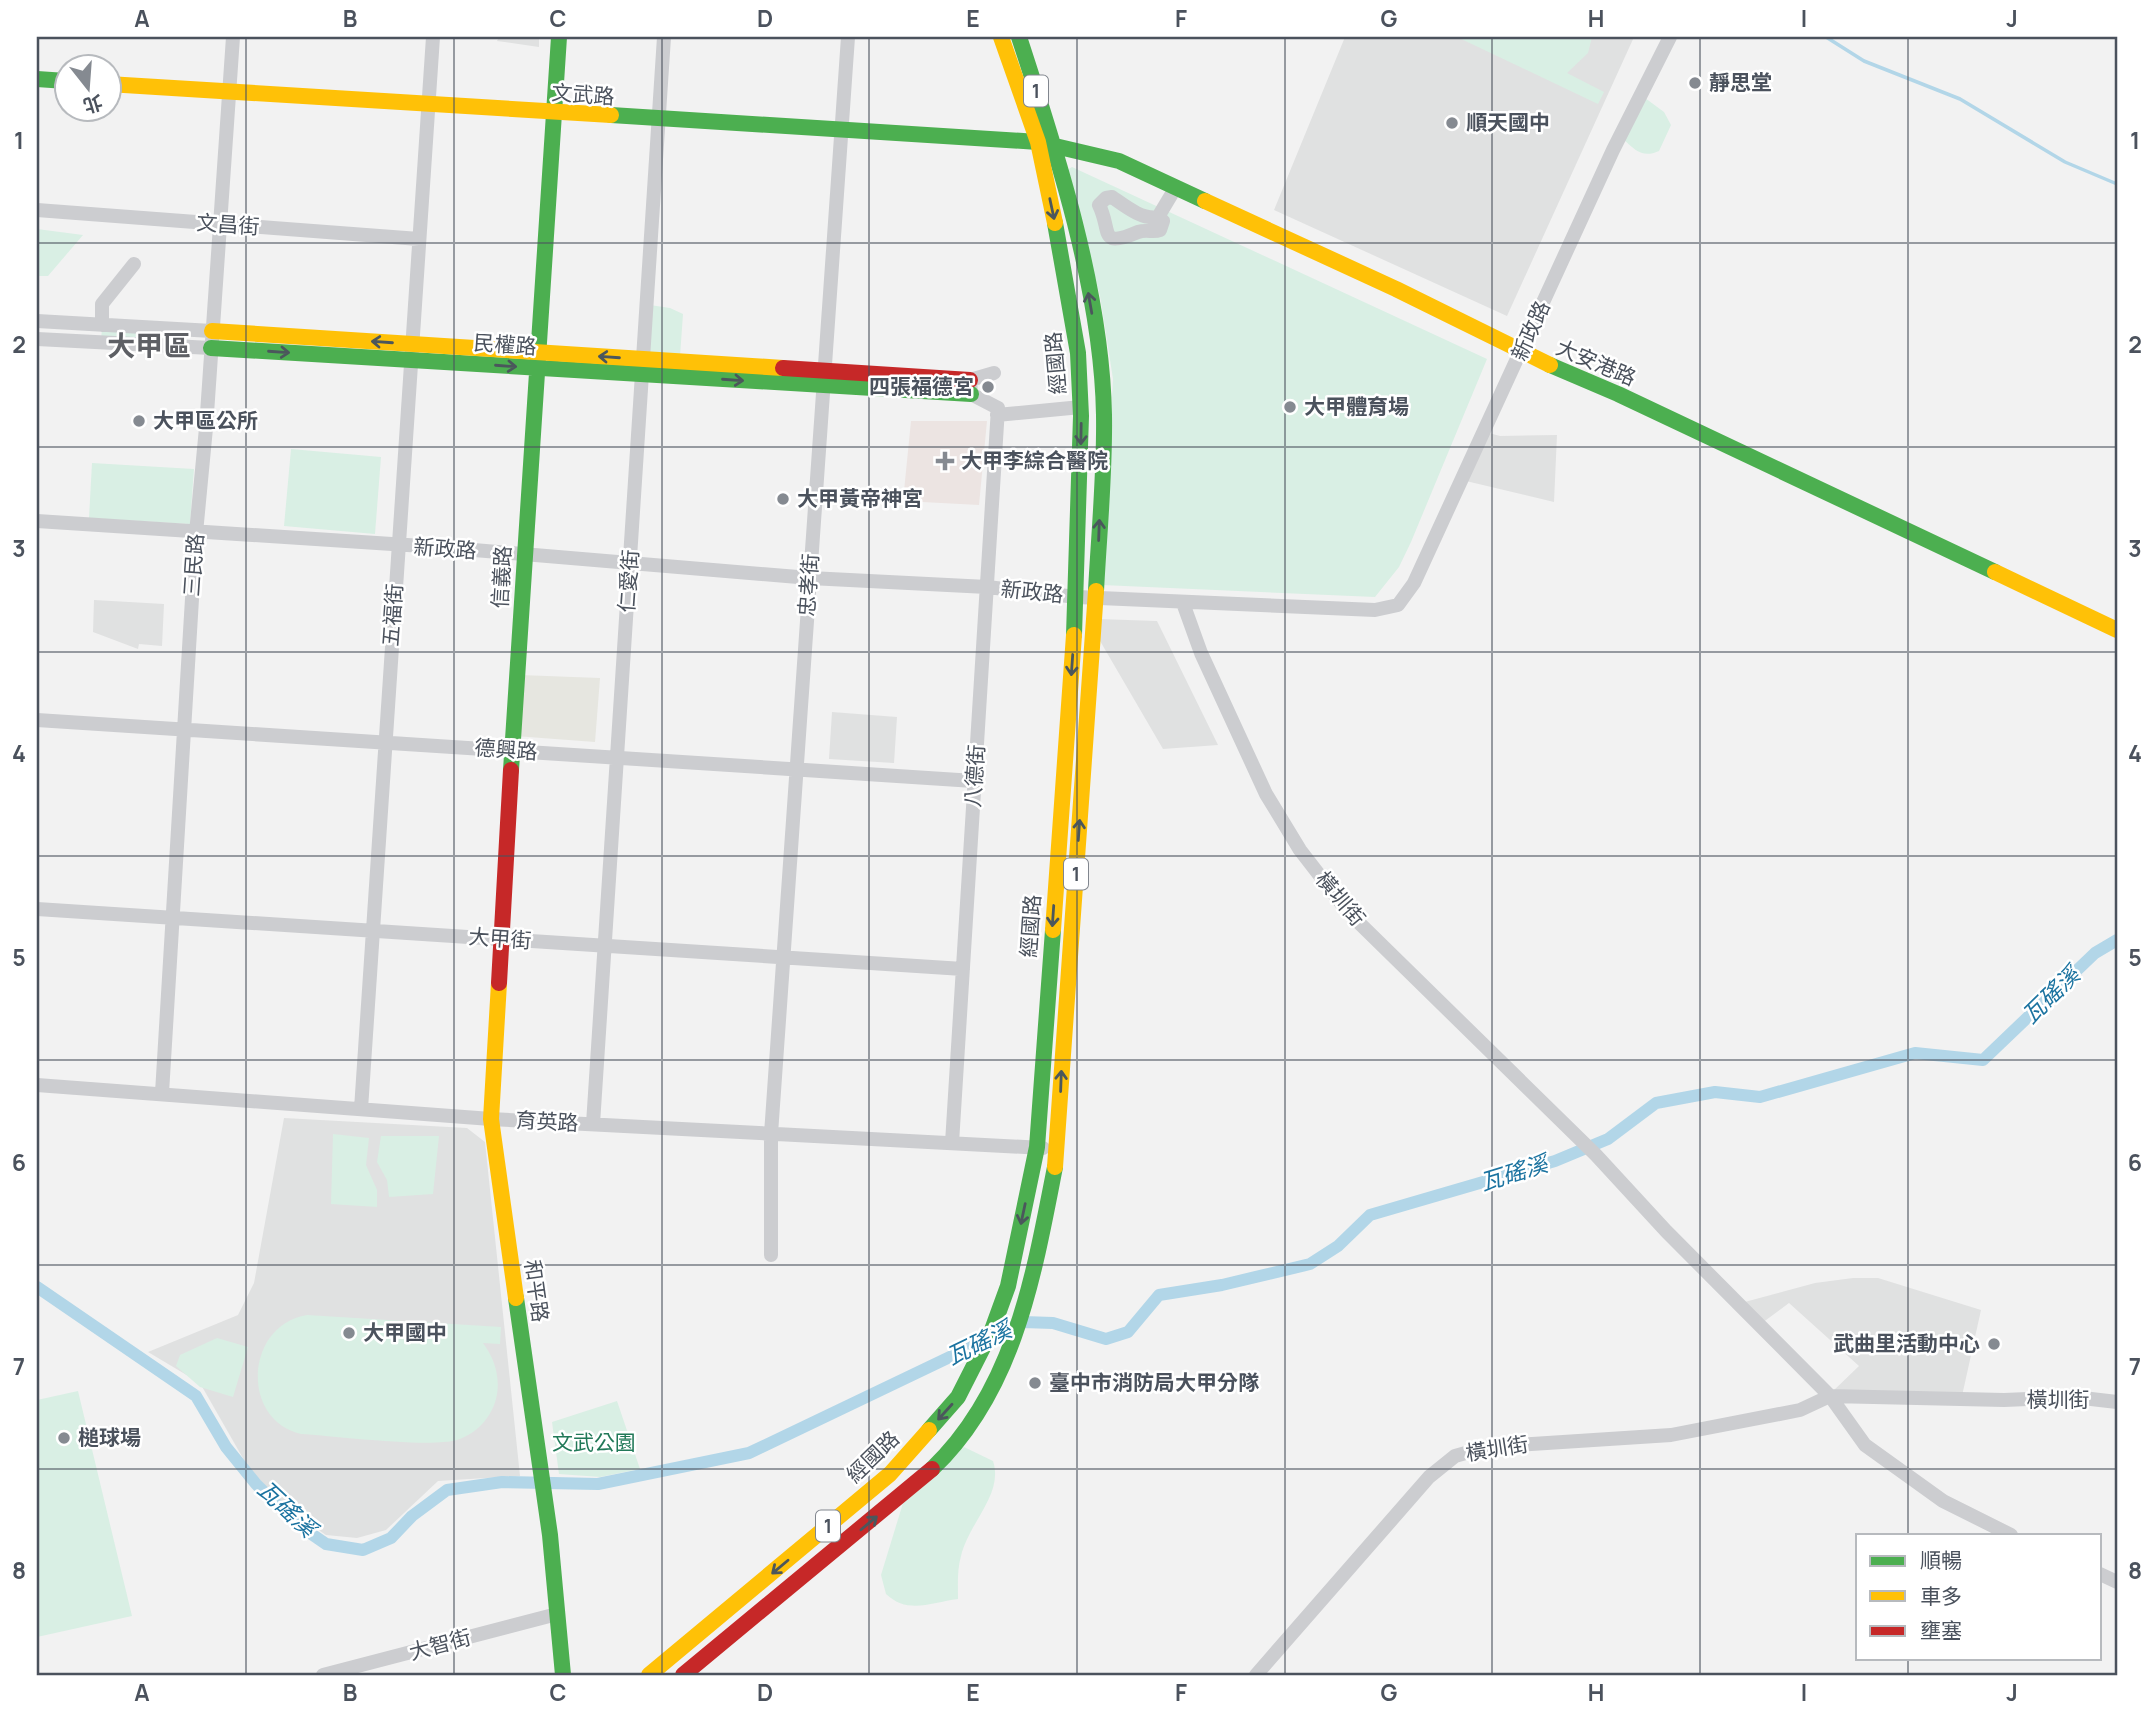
<svg xmlns="http://www.w3.org/2000/svg" width="2154" height="1712" font-family="Manrope,'Noto Sans TC',sans-serif">
	<rect width="100%" height="100%" fill="#f2f2f2"/>
	<path fill="#e6e6e0" d="M520 675 600 678 595 742 515 736Z"/>
	<path fill="#e0e1e1" d="M499 37H539V47L497 41Z
		M1345 37H1634L1507 316 1274 210Z
		M1489 433 1500 436 1557 435 1554 502 1466 481Z
		M94 600 164 604 162 646 139 644 138 649 93 632Z
		M1098 619 1157 621 1218 745 1163 749 1096 634Z
		M832 712 897 717 894 763 829 759Z
		M284 1118 467 1128 485 1142 520 1476 438 1481 386 1530 357 1538 326 1535 285 1507 248 1467 200 1383 148 1352 238 1315 254 1283Z
		M1853 1278H1878L1981 1310 1962 1396 1832 1392 1859 1366 1789 1303 1762 1323 1741 1303 1815 1283Z"/>
	<path fill="#ece4e2" d="M911 421H987L979 505 903 501Z"/>
	<path fill="#d9efe4" d="M1457 37H1592L1588 53 1567 73 1604 92 1598 104Z
		M1645 98 1664 112 1671 125 1659 151C1643 158 1636 151 1624 140Z
		M1072 167 1487 359 1411 542 1399 567 1375 597 1102 585 1113 379 1100 296 1067 170Z
		M37 229 83 235 48 276H37Z
		M650 305 670 308 683 314 680 356 646 353Z
		M102 328 185 333 184 344 101 340Z
		M291 449 381 457 375 534 284 526Z
		M92 463 194 469 190 524 89 518Z
		M333 1134 369 1138 366 1165 377 1190V1207L331 1204Z
		M381 1136H439L433 1194 389 1197 387 1180 377 1162Z
		M307 1315 501 1327 500 1344 483 1343C495 1359 501 1379 496 1399 491 1418 476 1434 457 1440 429 1448 335 1436 301 1434 240 1420 245 1325 307 1315Z
		M217 1338 248 1347 233 1397 200 1387 176 1366 180 1355Z
		M78 1391 132 1616 37 1637V1400Z
		M617 1401 640 1469 600 1477 559 1474 552 1422Z
		M964 1447 993 1461C1004 1494 969 1522 961 1556 957 1570 958 1585 958 1599 932 1602 908 1615 886 1594L881 1575 903 1503Z"/>
	<g fill="none" stroke-linecap="round" stroke-linejoin="round">
		<path stroke="#b2d6e8" stroke-width="3.5" d="M1826 37 1864 61 1960 99 2065 162 2117 184"/>
		<path stroke="#b2d6e8" stroke-width="12" d="M37 1287 196 1396 226 1447 256 1484 297 1524 326 1544 363 1550 391 1538 412 1516 447 1490 502 1482 598 1484 749 1453 1023 1322 1053 1323 1106 1339 1128 1332 1159 1295 1222 1285 1310 1264 1338 1246 1370 1215 1555 1161 1608 1139 1656 1103 1715 1092 1760 1097 1915 1053 1983 1060 2095 953 2117 940"/>
		<path stroke="#cccdd0" stroke-width="14" d="M1112 197C1125 206 1142 220 1158 217L1163 221 1160 230C1153 233 1147 229 1138 232 1098 249 1112 231 1099 205L1106 198Z
			M37 210 419 239
			M1158 217 1176 187
			M37 321 212 331
			M102 325V304L134 264
			M37 339 211 348
			M997 415 1081 407
			M37 521 438 547 810 578 987 587 1077 597 1375 610 1398 605 1414 583 1613 150 1670 37
			M1183 603 1201 653 1266 794 1300 850 1348 912 1596 1155 1666 1231 1830 1396 1865 1445 1943 1501 2011 1535
			M37 720 974 781
			M37 909 963 969
			M37 1085 491 1119 1043 1148
			M162 1093 196 533 206 428 233 37
			M361 1109 433 37
			M593 1124 664 37
			M952 1143 998 408 971 394 970 380 994 373
			M771 1255V1134L848 37
			M2100 1574 2117 1582
			M323 1675 557 1614
			M1256 1675 1429 1477 1455 1456 1487 1447 1671 1435 1800 1410 1830 1396 2004 1400 2074 1397 2117 1402"/>
		<path stroke="#4caf50" stroke-width="16" d="M1019 37C1057 153 1102 292 1104 415 1105 473 1099 533 1096 591
			M37 79 66 81
			M611 115 1038 142 1119 161 1205 201
			M1055 223 1078 353 1081 416 1074 635
			M211 348 971 394
			M1550 365 1618 394 1995 572
			M511 770 559 37
			M516 1298 550 1535 563 1675
			M929 1430 958 1397 992 1330 1008 1286 1037 1147 1053 930
			M932 1469C1015 1390 1034 1274 1055 1167"/>
		<path stroke="#ffc107" stroke-width="16" d="M1001 37 1038 142 1055 223
			M108 84 611 115
			M1205 201 1396 289 1550 365
			M212 331 783 368
			M1995 572 2117 630
			M1053 930 1074 635
			M499 983 491 1119 516 1298
			M1055 1167 1096 591
			M649 1675 890 1474 929 1430"/>
		<path stroke="#c62828" stroke-width="16" d="M783 368 970 380
			M499 983 511 770
			M683 1675 932 1469"/>
	</g>
	<defs><path id="oneway-shaft" d="M-6 0H5M1.5-3L5.5 0L1.5 3" fill="none" stroke-width="1.6" stroke-linecap="round" stroke-linejoin="round" transform="scale(1.75)"/></defs>
	<g stroke="#4b575c">
		<use href="#oneway-shaft" transform="translate(1052 209) rotate(78)"/>
		<use href="#oneway-shaft" transform="translate(1090 303) rotate(-100)"/>
		<use href="#oneway-shaft" transform="translate(382 342) rotate(-176)"/>
		<use href="#oneway-shaft" transform="translate(279 352) rotate(4)"/>
		<use href="#oneway-shaft" transform="translate(609 357) rotate(-176)"/>
		<use href="#oneway-shaft" transform="translate(506 366) rotate(4)"/>
		<use href="#oneway-shaft" transform="translate(733 380) rotate(4)"/>
		<use href="#oneway-shaft" transform="translate(1081 434) rotate(91)"/>
		<use href="#oneway-shaft" transform="translate(1099 530) rotate(-88)"/>
		<use href="#oneway-shaft" transform="translate(1072 665) rotate(94)"/>
		<use href="#oneway-shaft" transform="translate(1079 830) rotate(-86)"/>
		<use href="#oneway-shaft" transform="translate(1053 916) rotate(94)"/>
		<use href="#oneway-shaft" transform="translate(1061 1081) rotate(-88)"/>
		<use href="#oneway-shaft" transform="translate(1023 1214) rotate(102)"/>
		<use href="#oneway-shaft" transform="translate(945 1412) rotate(132)"/>
		<use href="#oneway-shaft" transform="translate(869 1523) rotate(-40)"/>
		<use href="#oneway-shaft" transform="translate(780 1567) rotate(140)"/>
	</g>
	<path fill="none" stroke="#4b525d" stroke-width="2" stroke-opacity="0.55" d="M246 37V1675M454 37V1675M662 37V1675M869 37V1675M1077 37V1675M1285 37V1675M1492 37V1675M1700 37V1675M1908 37V1535M37 243H2117M37 447H2117M37 652H2117M37 856H2117M37 1060H2117M37 1265H2117M37 1469H2117M1908 1658V1675"/>
	<g fill="#858a91" stroke="#fff" stroke-width="2.5">
		<circle cx="1695" cy="83" r="7"/>
		<circle cx="1452" cy="123" r="7"/>
		<circle cx="988" cy="387" r="7"/>
		<circle cx="1290" cy="407" r="7"/>
		<circle cx="139" cy="421" r="7"/>
		<path d="M941.5 450.5h7v7h7v7h-7v7h-7v-7h-7v-7h7z"/>
		<circle cx="783" cy="499" r="7"/>
		<circle cx="349" cy="1333" r="7"/>
		<circle cx="1994" cy="1344" r="7"/>
		<circle cx="1035" cy="1383" r="7"/>
		<circle cx="64" cy="1438" r="7"/>
	</g>
	<g text-anchor="middle" stroke-width="5" stroke-linejoin="round" paint-order="stroke">
		<g fill="#fff" stroke="#81868e" stroke-width="2">
			<rect x="1024" y="75.5" width="24" height="31" rx="5"/>
			<rect x="1064" y="858.5" width="24" height="31" rx="5"/>
			<rect x="816" y="1510.5" width="24" height="31" rx="5"/>
		</g>
		<g font-size="19" font-weight="bold" fill="#4b525d">
			<text x="1036" y="98">1</text>
			<text x="1076" y="881">1</text>
			<text x="828" y="1533">1</text>
		</g>
		<g font-size="21" font-weight="bold" fill="#4b525d" stroke="#fff" text-anchor="start">
			<text x="1709" y="90">靜思堂</text>
			<text x="1466" y="130">順天國中</text>
			<text x="974" y="394" text-anchor="end">四張福德宮</text>
			<text x="1304" y="414">大甲體育場</text>
			<text x="153" y="428">大甲區公所</text>
			<text x="961" y="468">大甲李綜合醫院</text>
			<text x="797" y="506">大甲黃帝神宮</text>
			<text x="363" y="1340">大甲國中</text>
			<text x="1980" y="1351" text-anchor="end">武曲里活動中心</text>
			<text x="1049" y="1390">臺中市消防局大甲分隊</text>
			<text x="78" y="1445">槌球場</text>
		</g>
		<g font-size="21" fill="#4b525d" stroke="#fff">
			<text transform="translate(583 95) rotate(4)" y="7">文武路</text>
			<text transform="translate(228 225) rotate(4)" y="7">文昌街</text>
			<text transform="translate(1531 331) rotate(-66)" y="7">新政路</text>
			<text transform="translate(505 345) rotate(4)" y="7">民權路</text>
			<text transform="translate(1056 363) rotate(-95)" y="7">經國路</text>
			<text transform="translate(1596 363) rotate(23)" y="7">大安港路</text>
			<text transform="translate(445 549) rotate(4)" y="7">新政路</text>
			<text transform="translate(194 565) rotate(-86)" y="7">三民路</text>
			<text transform="translate(502 577) rotate(-87)" y="7">信義路</text>
			<text transform="translate(629 581) rotate(-86)" y="7">仁愛街</text>
			<text transform="translate(809 585) rotate(-86)" y="7">忠孝街</text>
			<text transform="translate(1032 592) rotate(6)" y="7">新政路</text>
			<text transform="translate(393 615) rotate(-86)" y="7">五福街</text>
			<text transform="translate(506 750) rotate(4)" y="7">德興路</text>
			<text transform="translate(975 776) rotate(-86)" y="7">八德街</text>
			<text transform="translate(1340 899) rotate(50)" y="7">橫圳街</text>
			<text transform="translate(1031 926) rotate(-86)" y="7">經國路</text>
			<text transform="translate(500 939) rotate(4)" y="7">大甲街</text>
			<text transform="translate(547 1122) rotate(3)" y="7">育英路</text>
			<text transform="translate(536 1291) rotate(82)" y="7">和平路</text>
			<text x="2058" y="1407">橫圳街</text>
			<text transform="translate(1497 1449) rotate(-9)" y="7">橫圳街</text>
			<text transform="translate(873 1457) rotate(-44)" y="7">經國路</text>
			<text transform="translate(440 1645) rotate(-15)" y="7">大智街</text>
		</g>
		<g font-size="21" fill="#217958" stroke="#fff">
			<text x="594" y="1450">文武公園</text>
		</g>
		<g font-size="23" font-style="italic" fill="#1b73a0" stroke="#fff">
			<text transform="translate(2051 995) rotate(-44)" y="8">瓦磘溪</text>
			<text transform="translate(1514 1173) rotate(-17)" y="8">瓦磘溪</text>
			<text transform="translate(979 1343) rotate(-26)" y="8">瓦磘溪</text>
			<text transform="translate(287 1509) rotate(43)" y="8">瓦磘溪</text>
		</g>
		<g font-size="28" font-weight="bold" fill="#5e6065" stroke="#fff">
			<text x="149" y="356">大甲區</text>
		</g>
	</g>
	<rect width="2154" height="1712" fill="none" stroke="#ffffff" stroke-width="77"/>
	<rect x="1856" y="1534" width="245" height="126" fill="#ffffff" stroke="#b7babe" stroke-width="2"/>
	<rect x="1870" y="1556" width="35" height="10" fill="#4caf50" stroke="#b7babe" stroke-width="2"/>
	<text x="1920" y="1568" font-size="21" fill="#4b525d">順暢</text>
	<rect x="1870" y="1591" width="35" height="10" fill="#ffc107" stroke="#b7babe" stroke-width="2"/>
	<text x="1920" y="1604" font-size="21" fill="#4b525d">車多</text>
	<rect x="1870" y="1626" width="35" height="10" fill="#c62828" stroke="#b7babe" stroke-width="2"/>
	<text x="1920" y="1638" font-size="21" fill="#4b525d">壅塞</text>
	<g transform="translate(88 88) rotate(163)"><circle r="33" fill="#ffffff" stroke="#b7babe" stroke-width="2"/>
	<path d="M0-5L12 26L0 18L-12 26Z" fill="#858a91"/>
	<text y="-10" font-size="19" font-weight="bold" text-anchor="middle" fill="#4b525d">北</text>
	</g>
	<rect x="38" y="38" width="2078" height="1636" fill="none" stroke="#4b525d" stroke-width="2.5"/>
	<g font-size="23" text-anchor="middle" font-weight="bold" fill="#4b525d">
		<text x="142" y="27">A</text>
		<text x="350" y="27">B</text>
		<text x="558" y="27">C</text>
		<text x="765" y="27">D</text>
		<text x="973" y="27">E</text>
		<text x="1181" y="27">F</text>
		<text x="1389" y="27">G</text>
		<text x="1596" y="27">H</text>
		<text x="1804" y="27">I</text>
		<text x="2012" y="27">J</text>
		<text x="19" y="149">1</text>
		<text x="2135" y="149">1</text>
		<text x="19" y="353">2</text>
		<text x="2135" y="353">2</text>
		<text x="19" y="557">3</text>
		<text x="2135" y="557">3</text>
		<text x="19" y="762">4</text>
		<text x="2135" y="762">4</text>
		<text x="19" y="966">5</text>
		<text x="2135" y="966">5</text>
		<text x="19" y="1171">6</text>
		<text x="2135" y="1171">6</text>
		<text x="19" y="1375">7</text>
		<text x="2135" y="1375">7</text>
		<text x="19" y="1579">8</text>
		<text x="2135" y="1579">8</text>
		<text x="142" y="1701">A</text>
		<text x="350" y="1701">B</text>
		<text x="558" y="1701">C</text>
		<text x="765" y="1701">D</text>
		<text x="973" y="1701">E</text>
		<text x="1181" y="1701">F</text>
		<text x="1389" y="1701">G</text>
		<text x="1596" y="1701">H</text>
		<text x="1804" y="1701">I</text>
		<text x="2012" y="1701">J</text>
	</g>
</svg>
